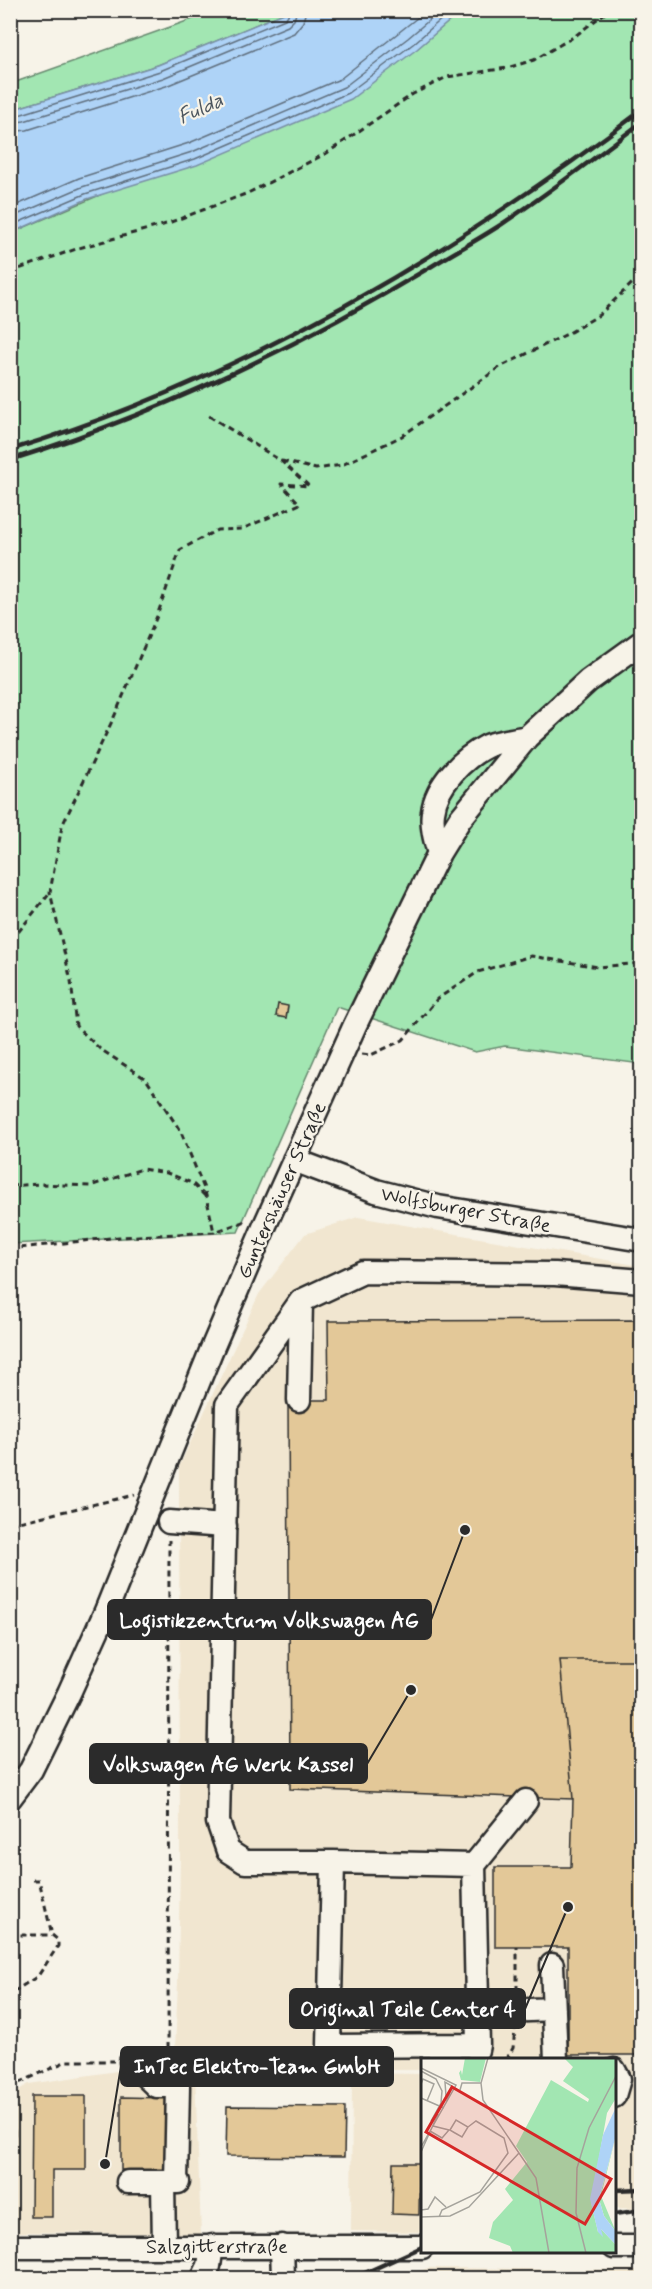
<svg xmlns="http://www.w3.org/2000/svg" width="652" height="2289" font-family="Mynerve,sans-serif">
	<rect width="100%" height="100%" fill="#f7f3e8"/>
	<filter id="ink" filterUnits="userSpaceOnUse"><feTurbulence type="fractalNoise" baseFrequency=".0167" numOctaves="2"/><feDisplacementMap in="SourceGraphic" scale="12" xChannelSelector="R" yChannelSelector="G"/><feConvolveMatrix kernelMatrix="1 2 1 2 8 2 1 2 1" color-interpolation-filters="sRGB"/></filter>
	<g filter="url(#ink)">
		<path fill="#f1e6d0" d="M358 1217 641 1266V2209L615 2208 614 2060H422V2070H174L178 1983 180 1857 179 1467 259 1294 305 1234Z
			M117 2071 195 2073 201 2234 11 2232 10 2095 29 2084Z
			M352 2073 422 2074V2232L351 2231Z
			M428 2268 641 2270 642 2278H398Z"/>
		<path fill="#a2e6b2" stroke="#66886e" stroke-width="1.5" d="M215 11H289L158 65 11 110 10 84Z
			M461 11H641V1064L505 1046 475 1052 337 1007 238 1232 11 1244V233L378 76 418 48Z"/>
		<path fill="#aed3f7" stroke="#7a90a5" stroke-width="1.5" d="M289 11H461L417 49 351 99 197 165 87 199 11 233V110L158 65Z"/>
		<g fill="none" stroke-linecap="round" stroke-linejoin="round">
			<path stroke="#5f6e7d" stroke-width="1.5" d="M10 116 22 114 160 71 285 19 288 15 289 10
				M10 123 24 121 163 78 288 26 294 20 297 10
				M10 132 27 130 166 86 294 33 303 22 306 10
				M10 208 79 178 189 143 340 79 427 10
				M10 218 82 187 192 152 344 87 408 38 441 10
				M10 226 85 194 195 159 348 93 413 44 452 10"/>
		</g>
		<path fill="#e3c898" stroke="#2b2b2b" stroke-width="1.5" d="M278 1004 288 1006 286 1018 276 1016Z
			M642 1320V1660H560L573 1799 290 1789 288 1400H329L328 1321Z
			M560 1660H642V2203L641 2055H568V1947H495V1867H571L573 1799Z
			M32 2096H86V2170H52V2217H31Z
			M121 2097 166 2098 165 2170H121Z
			M227 2106 345 2107 344 2157 226 2156Z
			M393 2163H420L419 2215 392 2214Z"/>
		<g fill="none" stroke-linecap="round" stroke-linejoin="round">
			<g stroke="#2b2b2b" stroke-width="27">
				<path id="minor" d="M439 853C435 840 431 826 433 812 436 785 463 758 487 746 498 741 515 740 527 737
					M294 1160 376 1191 438 1207 642 1240
					M299 1400 301 1301
					M169 1522 225 1526
					M10 1798 31 1770 69 1693 106 1611 211 1351 265 1225 355 1025 439 853 460 819 527 737 588 681 642 642
					M333 1862H245L228 1851 218 1822 227 1405 301 1301 363 1272 555 1274 642 1281
					M474 1865 526 1801
					M552 1965 556 2060
					M506 2011 554 2009
					M477 2050 478 2045 474 1865 333 1862 329 2046 478 2045
					M131 2062 156 2086H178L176 2182
					M614 2070 619 2079 614 2096
					M128 2182H178
					M163 2182 164 2246
					M282 2246 283 2278
					M10 2247H422
					M614 2247H642
					M203 2278 209 2266 212 2246"/>
			</g>
			<path stroke="#2b2b2b" stroke-width="3" stroke-dasharray="6 4.5" stroke-linecap="butt" d="M10 80 12 84
				M10 272 79 248 163 225 248 193 327 153 413 94 447 77 507 68 534 60 575 36 609 10
				M209 416 281 461 309 486 281 484 300 504 242 529 217 530 180 550 157 616 115 715 62 826 50 892 71 981 76 1026 100 1049 146 1079 181 1132 205 1191 214 1232
				M282 461 316 469 342 465 402 436 500 367 569 333 599 315 642 274
				M10 938 16 935 50 892
				M362 1054 371 1055 403 1040 437 999 478 972 531 956 598 967 642 963
				M10 1186 39 1184 90 1186 142 1169 167 1173 192 1183 205 1196
				M10 1249 119 1237 214 1232 246 1221
				M10 1524 134 1495
				M33 1880H39L52 1935
				M10 1935H52L58 1940V1946L38 1976 10 1994
				M517 1991V1947
				M506 2060 513 2048 515 2030
				M160 2062H168L169 1540
				M10 2087 67 2061H114
				M10 2120 14 2127V2139L10 2143"/>
			<use href="#minor" stroke="#f7f3e8" stroke-width="22"/>
			<path stroke="#2b2b2b" stroke-width="4.5" d="M10 450C240 380 451 255 642 110
				M10 460C158 414 300 346 432 266 455 252 479 239 502 224 550 192 596 157 642 122
				M614 2190 641 2189
				M614 2214 642 2210
				M354 2278 422 2247"/>
		</g>
	</g>
	<g text-anchor="middle" stroke-width="4.5" stroke-linejoin="round" paint-order="stroke">
		<g font-size="20" fill="#2b2b2b" stroke="#f7f3e8">
			<text transform="translate(281 1190) rotate(-66)" y="7">Guntershäuser Straße</text>
			<text transform="translate(466 1209) rotate(11)" y="7">Wolfsburger Straße</text>
			<text x="217" y="2253">Salzgitterstraße</text>
		</g>
		<g font-size="21" font-style="italic" fill="#4c555e" stroke="#f7f3e8">
			<text transform="translate(200 108) rotate(-24)" y="7">Fulda</text>
		</g>
	</g>
	<g transform="translate(421 2058)">
		<rect width="195" height="195" fill="#f7f3e8"/>
		<path d="M44 0H65L59 24 40 22 38 15 40 12 41 17ZM143 0H195V40L186 55 170 144 177 174 180 171 195 187V195H92L89 188 68 180 72 164 92 142 84 131 106 104 95 88 130 22 167 44 168 41 142 23 152 9ZM195 77 180 138 195 174 183 158 178 141Z" fill="#a2e6b2"/>
		<path d="M195 49V77L178 141 183 158 195 174V187L180 171 182 179 177 174 169 141 182 77Z" fill="#aed3f7"/>
		<path fill="none" stroke="#a5a39c" stroke-width="1.5" d="M67 0 60 25 62 42 115 120 128 195M0 10 35 27 0 89M0 13 15 21 21 33 20 45 10 63M0 26 2 21 13 26 6 43M39 32 41 25H60M25 38 24 24 31 28 25 45M0 40 23 50M28 72H29L34 75 41 79 47 69 35 62 29 72M9 73 21 80 28 72 12 68M0 94 17 56M0 152 7 151 14 139 25 149M0 159 29 158 48 149 98 95M18 159 21 152 59 134 87 95 83 80 55 63 47 69M165 195 155 155 156 110 168 70 195 18"/>
		<path fill="#d62828" fill-opacity="0.15" stroke="#d62828" stroke-width="3" d="M31 29 190 121 164 166 5 74Z"/>
		<rect width="195" height="195" fill="none" stroke="#2b2b2b" stroke-width="3"/>
	</g>
	<path fill="none" stroke="#2b2b2b" stroke-width="2" d="M465 1530L431 1620M411 1690L367 1764M568 1907L525 2009M105 2164L121 2066"/>
	<g fill="#2b2b2b" stroke="#f7f3e8" stroke-width="2">
		<circle cx="465" cy="1530" r="6"/>
		<circle cx="411" cy="1690" r="6"/>
		<circle cx="568" cy="1907" r="6"/>
		<circle cx="105" cy="2164" r="6"/>
	</g>
	<g fill="#2b2b2b" stroke="#2b2b2b" stroke-width="2">
		<rect x="108" y="1600" width="323" height="39" rx="6"/>
		<rect x="90" y="1744" width="277" height="39" rx="6"/>
		<rect x="290" y="1989" width="235" height="39" rx="6"/>
		<rect x="121" y="2047" width="272" height="39" rx="6"/>
	</g>
	<g font-size="21" text-anchor="middle" font-weight="bold" fill="#fff">
		<text x="269" y="1627">Logistikzentrum Volkswagen AG</text>
		<text x="228" y="1771">Volkswagen AG Werk Kassel</text>
		<text x="408" y="2016">Original Teile Center 4</text>
		<text x="257" y="2073">InTec Elektro-Team GmbH</text>
	</g>
	<rect width="652" height="2289" fill="none" stroke="#f7f3e8" stroke-width="36"/>
	<rect x="18" y="18" width="616" height="2253" fill="none" stroke="#2b2b2b" stroke-width="2" filter="url(#ink)"/>
</svg>
